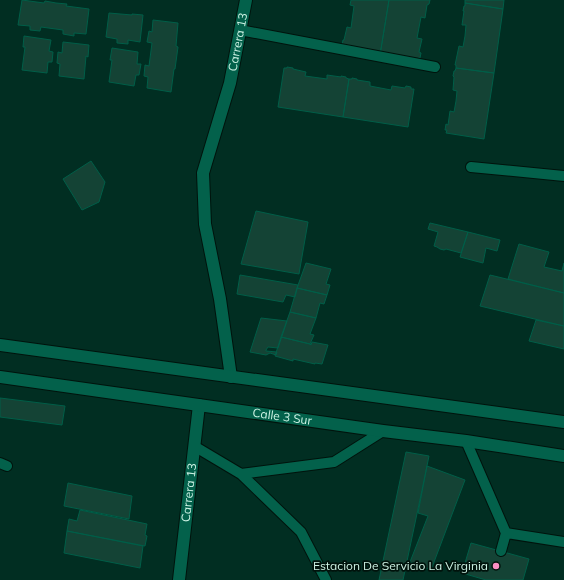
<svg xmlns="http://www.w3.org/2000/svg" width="564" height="580" font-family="Mulish,sans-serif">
	<rect width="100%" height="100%" fill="#012e22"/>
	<path fill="#144335" stroke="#005e48" d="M22 0 44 3 45 1 56 3 67 4 66 6 89 9 86 34 74 33V36L63 34V30L41 27 40 31 30 30V26L18 25Z
		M351 0H389L380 55 342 45 343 40H344L347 27 351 28 354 6 350 5Z
		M389 0H430L429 4 427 5 425 18 421 17 417 38 422 39 419 52 421 53 420 58H418V61L380 55Z
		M465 0H504L503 9 465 3Z
		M465 3 503 9 494 73 456 68V65H455L459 46 463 47 465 36 466 25H462L464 11H463L464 6H465Z
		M109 13 132 15V14L143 15 140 42 128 40V44L117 43V39L106 37Z
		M153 20 178 23 176 46 178 47 175 69H174L171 92 147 88 148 77 144 76 145 65 149 66 152 43 147 42 149 31 152 32Z
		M24 36 51 40 49 51 53 52 52 62H48L47 73 22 70 25 47H23Z
		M63 42 89 45 88 57 86 56 84 79 59 76 60 64 57 63 58 52 62 53Z
		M112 48 138 52 137 64H141L139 75H136L134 86 109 82 112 60H110Z
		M287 67 293 68V69L306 72 305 76 327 79V75L341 77V76L346 77V78L349 79 343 117 278 107 284 68H287Z
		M456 68 494 73 484 139 446 133 447 130H445L446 124 448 125 450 111 454 112 456 101 457 91 453 90 454 77 453 76 454 71H455Z
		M352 78 357 79V80L370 82V86L391 90 392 86 405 88 406 86 411 87V89H414L408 127 343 117 349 79H352Z
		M91 161 105 182 99 202 82 210 63 179Z
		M256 211 308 222 299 274 241 264Z
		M430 223 468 232 461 253 446 249 444 250 440 249 437 247 434 246 438 232 428 229Z
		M468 232 500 240 497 251 486 248 483 263 460 257Z
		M519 244 549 252 544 267 562 271 564 263V293L508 279Z
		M306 263 331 269 326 284 330 285 327 295 297 288Z
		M240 275 298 285 295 297 286 295 283 302 237 294Z
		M490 275 564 293V326L480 306Z
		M297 288 327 295 324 304 320 303 316 318 290 312Z
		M290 312 316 318 310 334 314 335 310 344 281 337Z
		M261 318 287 321 278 348 268 347 266 350V351L277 352 276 355 270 353 266 355 250 352Z
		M536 320 564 326V349L529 341Z
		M281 337 310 344 311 345 312 342 328 345 322 364 315 363V364L293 359V361L275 356Z
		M0 398 65 406 62 425 0 417Z
		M406 452 429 456 422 490 403 580H379Z
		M427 466 465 480 431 570 410 562 428 516 418 513Z
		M68 483 132 496 129 519 64 506Z
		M80 510 147 524 145 535 147 536 145 546 67 531 69 519 77 521Z
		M67 531 143 546 140 568 64 553Z
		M471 543 529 559 523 580H486L462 573Z"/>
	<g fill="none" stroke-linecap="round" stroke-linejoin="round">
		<g stroke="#00130c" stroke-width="12">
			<path id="lane" d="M240 30 435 67
				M471 167 564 176
				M466 441 506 533 501 551
				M194 446 241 474 301 532 326 580
				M0 463 7 466
				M241 474 334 462 383 431
				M506 533 564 542"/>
		</g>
		<g stroke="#00130c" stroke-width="14">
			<g id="street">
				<path id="s1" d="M231 377 220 299 205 224 203 173 230 83 246 0"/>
				<path id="s2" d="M179 580 199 405"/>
			</g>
		</g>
		<g stroke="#00130c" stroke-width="14">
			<g id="secondary">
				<path d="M0 345 564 422"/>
				<path id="s3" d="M0 377 383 431 466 441 564 456"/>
			</g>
		</g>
		<use href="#lane" stroke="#03614b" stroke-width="10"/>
		<use href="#street" stroke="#03614b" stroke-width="12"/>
		<use href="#secondary" stroke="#03614b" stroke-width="12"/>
	</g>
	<circle fill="#fb8fc4" stroke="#00130c" stroke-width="1.5" cx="496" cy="566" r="4"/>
	<g text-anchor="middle" stroke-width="3.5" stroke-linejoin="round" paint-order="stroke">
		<g font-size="12" fill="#cdf2e4" stroke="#00130c">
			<text dy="4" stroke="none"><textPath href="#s1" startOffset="342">Carrera 13</textPath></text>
			<text dy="4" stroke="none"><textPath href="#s3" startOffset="285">Calle 3 Sur</textPath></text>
			<text dy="4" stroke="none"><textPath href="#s2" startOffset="88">Carrera 13</textPath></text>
		</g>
		<g font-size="12" fill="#cdf2e4" stroke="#00130c" text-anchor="end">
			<text x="488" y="570">Estacion De Servicio La Virginia</text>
		</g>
	</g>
</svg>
